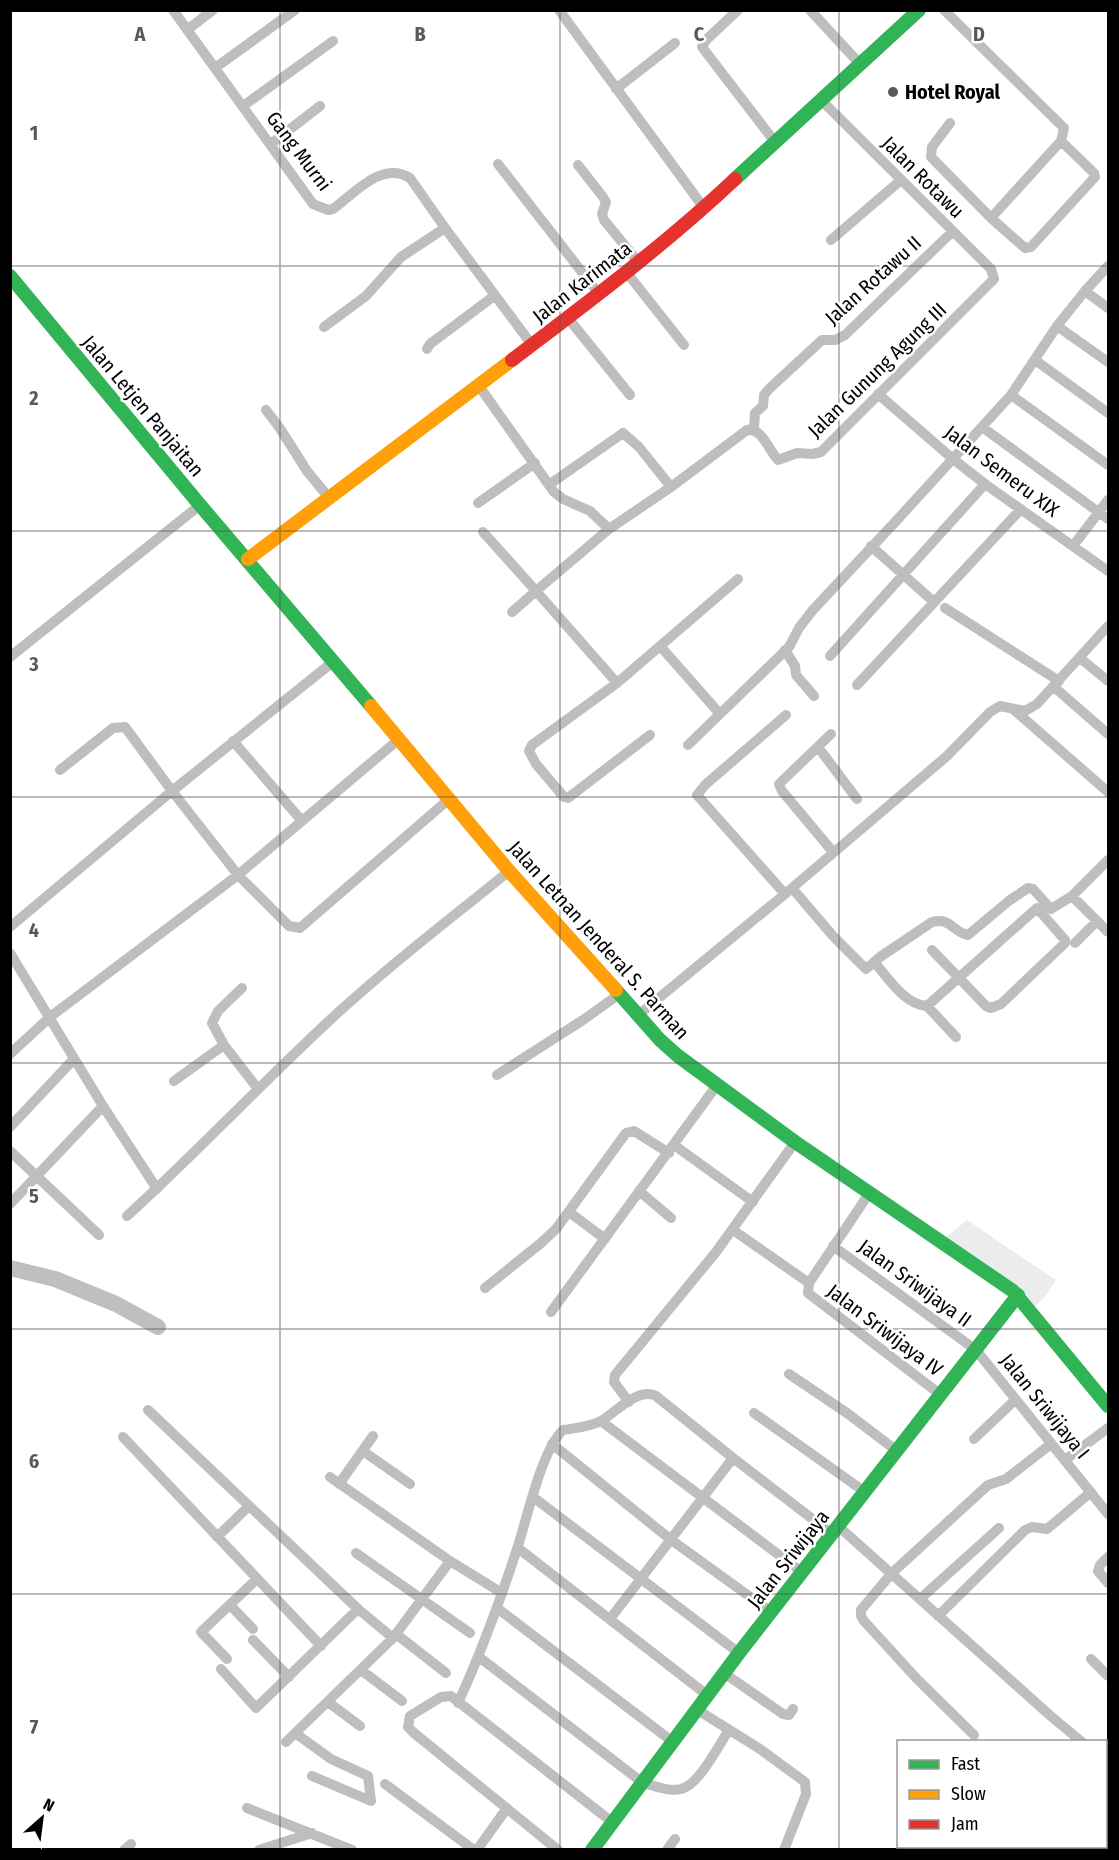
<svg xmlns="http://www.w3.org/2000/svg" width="1119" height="1860" font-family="'Fira Sans Condensed',sans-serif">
	<rect width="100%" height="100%" fill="#fff"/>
	<path fill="#ececec" d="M967 1220 1056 1280 1045 1297 1030 1310 941 1241Z"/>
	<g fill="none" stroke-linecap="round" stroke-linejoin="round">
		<path stroke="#bfbfbf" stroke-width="16" d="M10 1268 55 1279 116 1304 158 1327"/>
		<path stroke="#bebebe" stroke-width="10" d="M173 10 313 204 328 210 333 209C354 194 382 160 410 178L445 228 532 345
			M559 10 704 208
			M738 10 706 40 702 47 775 142
			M810 10 859 63
			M944 10 1064 128 1061 141 991 218
			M187 30 213 10
			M215 68 295 10
			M616 89 675 43
			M243 106 333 41
			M950 123 932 147 931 157 991 218 1025 248 1031 247 1095 177 1094 173 1061 141
			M271 144 320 106
			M498 164 599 294
			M578 165 603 197 606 202 602 214 604 220 639 263
			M831 240 901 180
			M627 273 684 345
			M1085 291 1108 308
			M568 318 630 395
			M1057 326 1108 362
			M324 327 366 296 401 257 445 228
			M427 349 430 344 494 296
			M1035 360 1108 413
			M479 386 554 492 563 499 590 511 609 529
			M878 394 953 459 985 484 1108 571
			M1011 395 1108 465
			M266 410 279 427 307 471 330 499
			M982 427 1108 519
			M754 429 755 413 763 406 764 395 770 388 822 340H835L845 335 952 232
			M550 484 623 433 639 447 671 487
			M478 503 535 463
			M483 532 536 591 512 612
			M871 546 934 602
			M1073 546 1108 500
			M738 579 617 683 536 591 609 529 671 487 747 430C763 428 768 450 778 460L797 453 812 454 821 452 994 279 991 269 820 99
			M945 608 1059 681
			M661 647 720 714
			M785 650 795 666 796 675 814 696
			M830 656 985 484
			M10 657 200 505
			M1080 658 1108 681
			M617 683 532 745 529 751 536 764 564 797 568 798 650 735
			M857 685 1021 509
			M1054 687 1108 734
			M1013 709 1108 792
			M831 734 779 784 782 791 833 852
			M233 741 302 821
			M688 745 789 647 799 628 812 611 897 520 1011 395 1057 326 1085 291 1108 266
			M818 747 857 799
			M60 770 113 728 125 727 172 791 238 875 289 926 300 928 448 800
			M792 888 833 936 866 969 880 957 932 922C951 917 952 932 968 935L1010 900 1028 888 1033 889 1051 909 1072 896 1108 860
			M785 894 697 795 705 785 786 715
			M1072 896 1108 932
			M10 927 172 791 334 661
			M1075 943 1097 921
			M10 953 103 1106 10 1204
			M875 963C888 978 905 1005 927 1006L1037 908 1065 940V943L1001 1004 991 1008 986 1006 932 950
			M242 988 218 1011 212 1023 224 1045 258 1089
			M927 1006 956 1037
			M637 1016 785 894 947 756 990 712 1000 706 1025 711 1037 704 1108 626
			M10 1054 50 1017 238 875 398 740
			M497 1075 583 1020 618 995
			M174 1081 224 1045
			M103 1106 157 1189
			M10 1127 73 1060
			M674 1145 753 1202
			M10 1151 99 1235
			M639 1191 671 1218
			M870 1192 809 1283 808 1293 941 1395
			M569 1212 605 1239
			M127 1216C196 1153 261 1084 330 1020 387 967 449 920 509 871
			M733 1230 809 1283
			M833 1246 976 1350 1108 1514
			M485 1288 541 1243 556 1229 626 1133 634 1131 669 1153
			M551 1312 717 1085
			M789 1374 847 1413 897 1451
			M629 1402 614 1382 615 1375 716 1252 795 1142
			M148 1410 358 1609
			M754 1413 865 1492
			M601 1421 803 1573
			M123 1437 321 1646
			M974 1439 1015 1400
			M552 1444 670 1539 771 1612
			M363 1451 410 1484
			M1065 1460 1108 1428
			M330 1477 450 1561 502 1593
			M339 1484 373 1436
			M533 1497 739 1653
			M838 1526 1053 1718 1082 1742
			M217 1537 249 1506
			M518 1548 707 1695
			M356 1553 470 1633
			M1108 1557 1100 1565 1098 1571 1108 1583
			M920 1599 999 1528
			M230 1605 253 1629
			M497 1608 673 1742
			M938 1616 1025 1530 1032 1527 1047 1529 1091 1492
			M610 1619 733 1458
			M396 1634 446 1673
			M253 1640 289 1677
			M479 1657 643 1783C655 1786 669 1792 681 1789 699 1785 718 1746 729 1730
			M227 1659 201 1632 257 1579
			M1091 1659 1108 1676
			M221 1669 256 1708 358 1609 393 1638
			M361 1670 402 1701
			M724 1673 783 1714 789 1715 793 1709
			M328 1702 360 1726
			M458 1703C481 1653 500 1601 517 1549 527 1519 541 1451 563 1430 576 1428 589 1427 601 1421 616 1412 638 1387 656 1396L733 1458 832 1534
			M696 1709 760 1749 805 1782 806 1794 784 1850
			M295 1733 331 1759 368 1776 371 1801 312 1776
			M974 1735 917 1679 864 1621 861 1616V1610L891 1574 988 1485 1006 1479 1051 1444
			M286 1742 393 1638 450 1561
			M385 1784 474 1850
			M247 1808 352 1850
			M124 1850 131 1844
			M259 1850 312 1833
			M477 1850 507 1808
			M558 1850 414 1733 408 1727 410 1716 441 1697 451 1696 612 1822
			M667 1850 675 1839
			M1021 1850 1023 1846"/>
		<path stroke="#30b455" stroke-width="14" d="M735 179 919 10
			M10 276 200 505 371 706
			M616 990 660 1040 678 1056 795 1142 1013 1291 1108 1406
			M592 1850 739 1653 1018 1295"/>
		<path stroke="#ff9f0a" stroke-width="14" d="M248 559 512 360
			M371 706 509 871 616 990"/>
		<path stroke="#e5322d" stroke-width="14" d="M512 360C588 302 665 245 735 179"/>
	</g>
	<path fill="none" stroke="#595959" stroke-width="1.5" stroke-opacity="0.55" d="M280 10V1850M560 10V1850M839 10V1850M10 266H1108M10 531H1108M10 797H1108M10 1063H1108M10 1329H1108M10 1594H1108"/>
	<circle fill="#595959" stroke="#fff" stroke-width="2" cx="893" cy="92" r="6"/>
	<g text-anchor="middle" stroke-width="5" stroke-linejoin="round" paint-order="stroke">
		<g font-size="20" font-weight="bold" fill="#000" stroke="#fff" text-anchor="start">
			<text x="905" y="99">Hotel Royal</text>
		</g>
		<g font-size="20" fill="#000" stroke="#fff">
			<text transform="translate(299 151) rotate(53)" y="7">Gang Murni</text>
			<text transform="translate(923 177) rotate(45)" y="7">Jalan Rotawu</text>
			<text transform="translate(873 280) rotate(-42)" y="7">Jalan Rotawu II</text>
			<text transform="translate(582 282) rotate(-38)" y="7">Jalan Karimata</text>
			<text transform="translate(877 370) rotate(-44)" y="7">Jalan Gunung Agung III</text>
			<text transform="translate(143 406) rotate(50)" y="7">Jalan Letjen Panjaitan</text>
			<text transform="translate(1002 471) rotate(37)" y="7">Jalan Semeru XIX</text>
			<text transform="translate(599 940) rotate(48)" y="7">Jalan Letnan Jenderal S. Parman</text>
			<text transform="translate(915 1283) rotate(36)" y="7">Jalan Sriwijaya II</text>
			<text transform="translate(885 1330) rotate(37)" y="7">Jalan Sriwijaya IV</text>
			<text transform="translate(1045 1406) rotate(51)" y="7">Jalan Sriwijaya I</text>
			<text transform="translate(788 1559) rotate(-52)" y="7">Jalan Sriwijaya</text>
		</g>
	</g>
	<g font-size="20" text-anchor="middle" font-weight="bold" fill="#595959" stroke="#fff" stroke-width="5" stroke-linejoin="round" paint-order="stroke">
		<text x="140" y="41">A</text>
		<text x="420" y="41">B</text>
		<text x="699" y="41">C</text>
		<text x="979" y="41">D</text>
		<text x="34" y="140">1</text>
		<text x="34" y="405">2</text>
		<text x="34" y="671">3</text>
		<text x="34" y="937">4</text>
		<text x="34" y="1203">5</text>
		<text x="34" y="1468">6</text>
		<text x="34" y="1734">7</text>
	</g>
	<rect width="1119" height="1860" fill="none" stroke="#000000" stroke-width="24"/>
	<rect x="897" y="1740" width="210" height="108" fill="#ffffff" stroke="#999999" stroke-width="1.5"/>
	<rect x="909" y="1760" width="30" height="9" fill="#30b455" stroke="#999999" stroke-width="1.5"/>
	<text x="951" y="1770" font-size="18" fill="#000000">Fast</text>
	<rect x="909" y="1790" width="30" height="9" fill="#ff9f0a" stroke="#999999" stroke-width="1.5"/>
	<text x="951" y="1800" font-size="18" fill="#000000">Slow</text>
	<rect x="909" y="1820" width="30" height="9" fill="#e5322d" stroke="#999999" stroke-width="1.5"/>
	<text x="951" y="1830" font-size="18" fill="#000000">Jam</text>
	<g transform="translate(42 1818) rotate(28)" stroke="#ffffff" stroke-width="4.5" paint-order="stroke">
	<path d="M0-4.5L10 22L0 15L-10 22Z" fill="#000000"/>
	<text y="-9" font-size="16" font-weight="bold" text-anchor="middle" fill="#000000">N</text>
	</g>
</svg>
